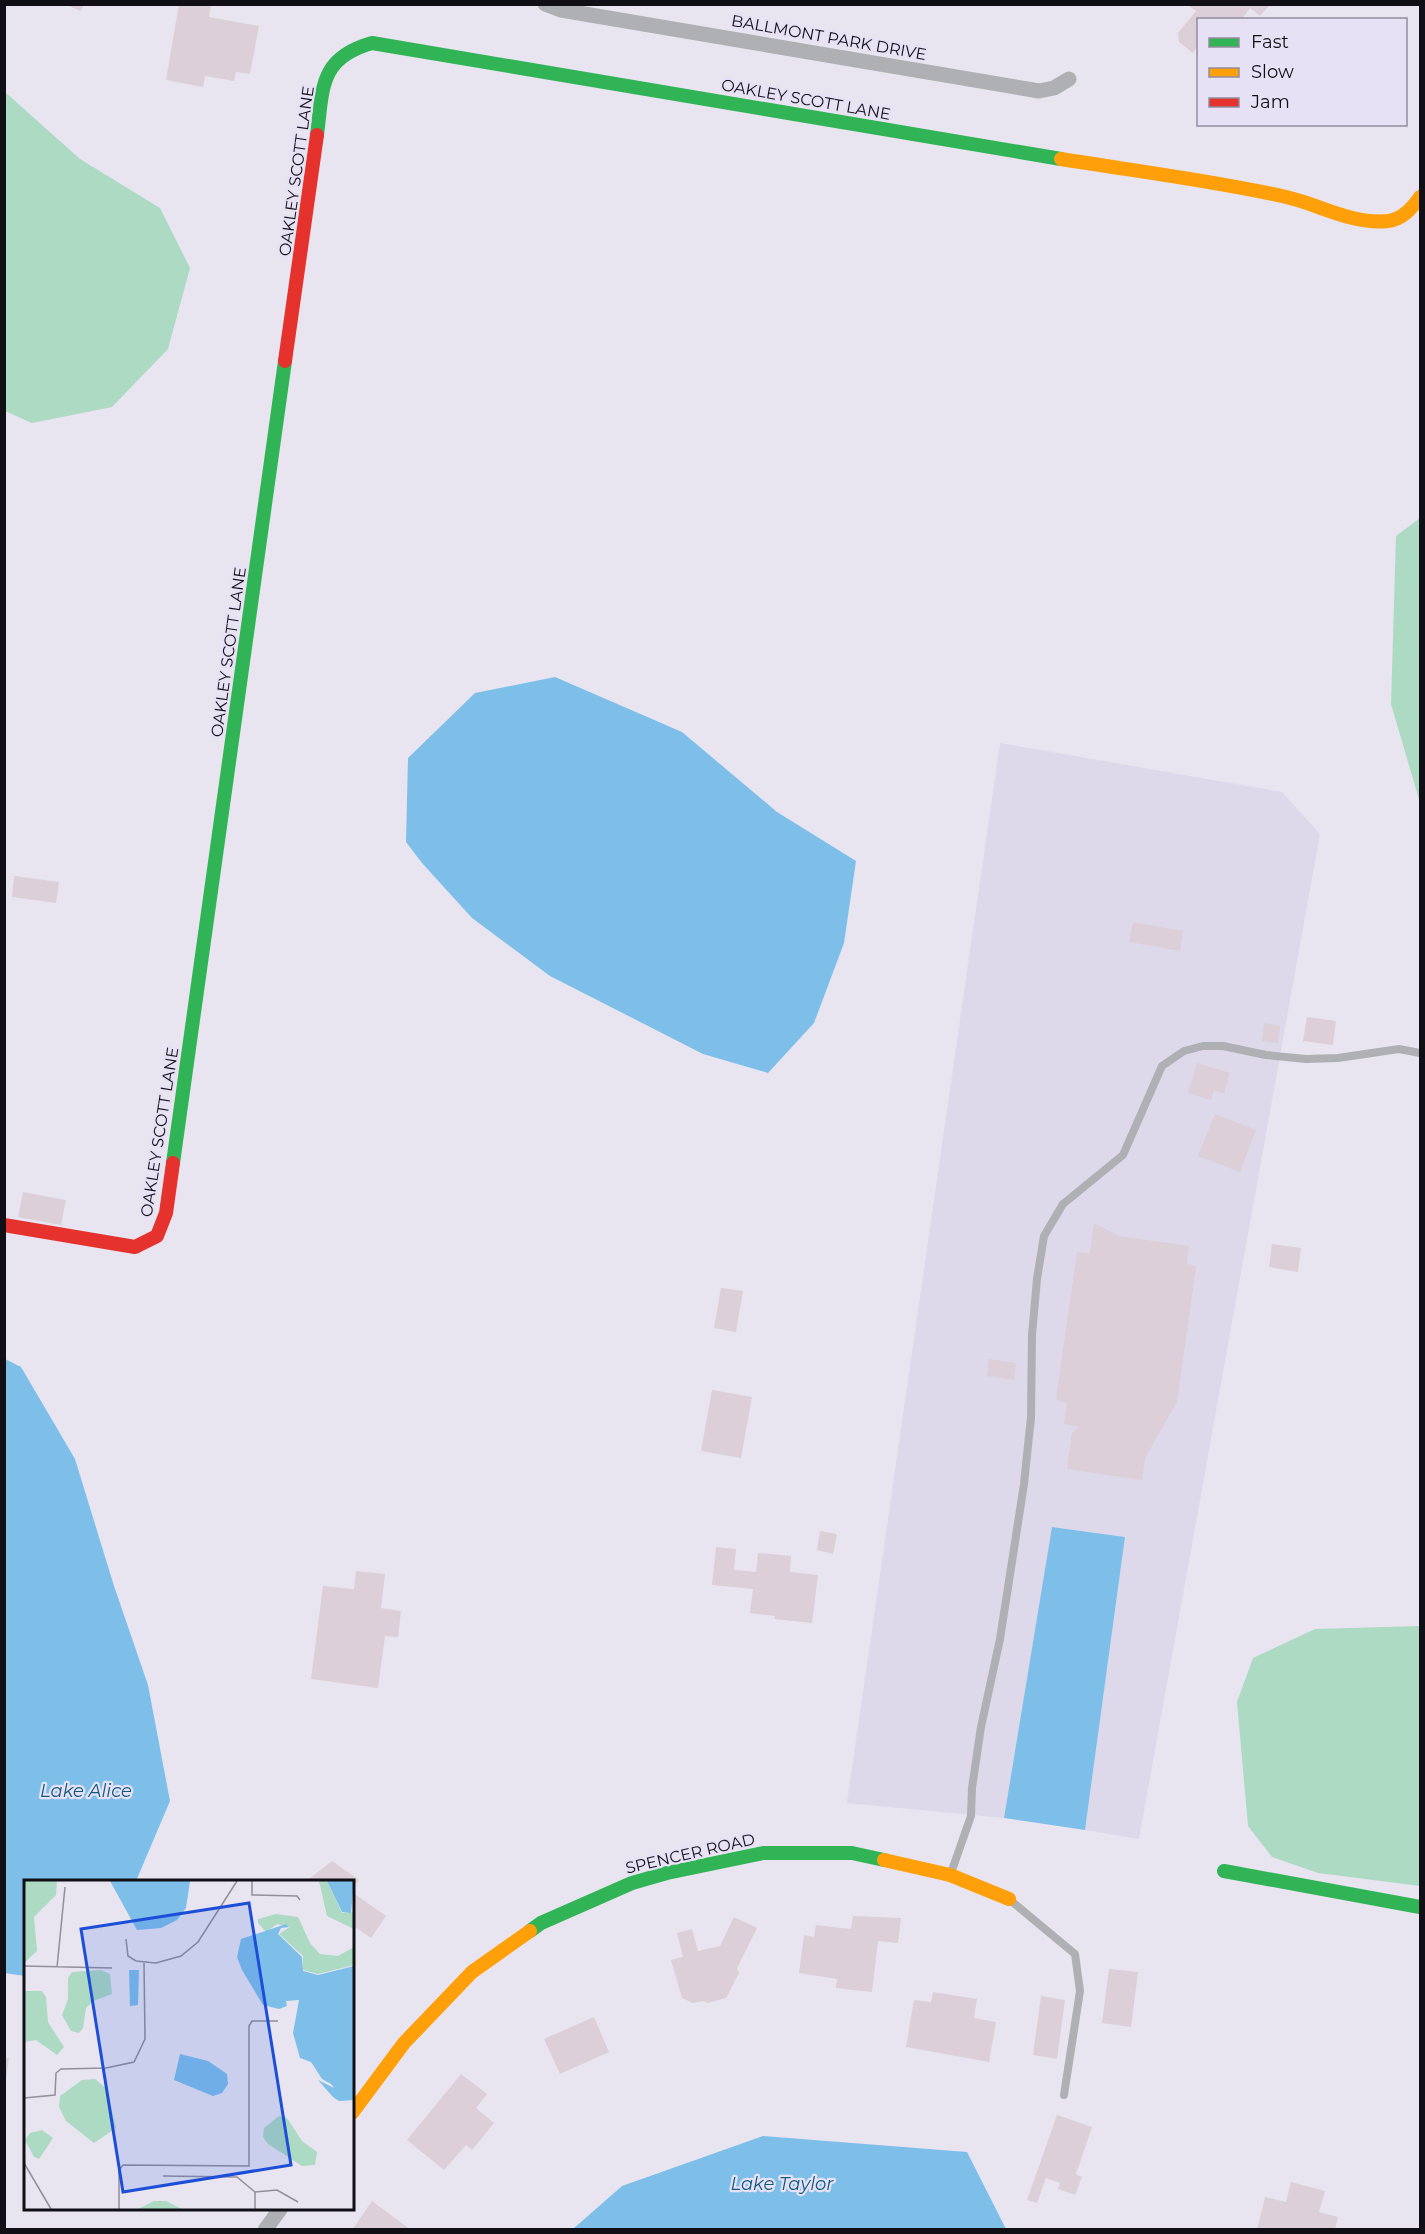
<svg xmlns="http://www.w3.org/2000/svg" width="1425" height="2234" font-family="Montserrat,sans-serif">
	<rect width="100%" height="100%" fill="#e8e5f0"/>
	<path fill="#ddd9ea" d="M1000 743 1282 792 1320 834 1139 1839 1085 1830 1125 1537 1053 1527 1004 1818 847 1803Z"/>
	<path fill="#addac3" d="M5 92 80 159 160 208 190 268 168 349 112 407 32 423 5 411Z
		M1420 518V803L1391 704 1396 536Z
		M1420 1626V1886L1318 1873 1272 1857 1248 1826 1237 1702 1253 1658 1315 1629Z"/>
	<path fill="#7ebfea" d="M555 677 682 732 777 812 856 861 844 943 814 1023 768 1073 703 1054 550 976 472 918 422 863 406 842 408 758 475 693Z
		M5 1359 21 1367 75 1459 114 1586 148 1685 170 1801 136 1881 26 1882 25 1976 4 1973Z
		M1052 1527 1125 1537 1085 1830 1004 1818Z
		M763 2136 967 2152 1006 2229H573L622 2186Z"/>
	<path fill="#dccfd7" d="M64 4H84L81 11Z
		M179 4H211L209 17 259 26 250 74 236 72 234 81 205 76 203 87 166 80Z
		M1188 5H1270L1260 16 1250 8 1241 20H1198V46L1193 53 1179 42 1178 33 1196 11Z
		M14 876 59 882 56 903 12 897Z
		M1133 922 1183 931 1180 951 1129 942Z
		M1307 1017 1336 1021 1333 1045 1303 1041Z
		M1264 1023 1280 1026 1278 1043 1262 1041Z
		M1197 1063 1230 1073 1224 1094 1214 1090 1211 1100 1188 1093Z
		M1215 1114 1256 1130 1240 1172 1198 1156Z
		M23 1192 66 1200 61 1225 18 1217Z
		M1094 1223 1119 1236 1189 1246 1187 1263 1196 1267 1177 1402 1145 1458 1142 1480 1067 1469 1072 1433 1079 1427 1064 1424 1067 1404 1056 1399 1077 1252 1090 1253Z
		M1272 1244 1301 1248 1298 1272 1269 1267Z
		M721 1288 743 1291 736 1332 714 1328Z
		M989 1359 1016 1363 1014 1380 987 1376Z
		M712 1390 752 1397 741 1458 701 1451Z
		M820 1531 837 1534 833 1554 817 1550Z
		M716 1547 736 1549 734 1570 756 1572 758 1553 791 1556 790 1572 818 1575 812 1623 774 1619 775 1616 750 1613 753 1589 712 1585Z
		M356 1571 385 1574 381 1608 401 1611 398 1637 385 1636 378 1688 311 1679 323 1586 354 1589Z
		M332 1861 359 1880 352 1889V1882H305Z
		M352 1892 386 1916 371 1938 352 1925Z
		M853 1916 901 1918 898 1943 878 1941 872 1992 836 1988 837 1979 799 1973 804 1935 814 1937 816 1925 851 1929Z
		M734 1917 757 1928 737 1968 739 1973 726 1998 708 2003 703 2001 693 2003 682 1998 671 1960 683 1957 677 1933 692 1929 698 1951 720 1946Z
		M1109 1969 1138 1972 1131 2027 1102 2023Z
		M933 1992 977 1999 974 2018 996 2022 989 2062 906 2047 914 2000 931 2002Z
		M1041 1996 1065 2000 1057 2059 1033 2055Z
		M594 2017 609 2052 560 2074 544 2039Z
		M4 2057 9 2058 6 2079 4 2078Z
		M461 2074 487 2094 476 2108 494 2123 472 2150 466 2145 444 2170 407 2140Z
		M1057 2115 1092 2127 1076 2174 1082 2177 1075 2195 1058 2189 1060 2183 1046 2178 1037 2203 1027 2200Z
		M1291 2182 1325 2191 1319 2212 1338 2217 1335 2230H1257L1265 2197 1286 2202Z
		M372 2201 411 2230H352Z"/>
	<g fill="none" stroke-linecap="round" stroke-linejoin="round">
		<path stroke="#aeb0b3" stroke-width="8" d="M951 1873 971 1816 972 1788 981 1727 1000 1639 1024 1484 1031 1417 1032 1335 1037 1279 1044 1236 1063 1204 1123 1155 1162 1066 1184 1051 1203 1046H1223L1266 1055 1306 1059 1338 1058 1399 1049 1420 1053
			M1010 1900 1075 1954 1080 1991 1064 2095"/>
		<path stroke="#aeb0b3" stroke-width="15" d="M545 4 561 10 1039 91 1054 88 1069 79
			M265 2230 281 2208"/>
		<path stroke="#30b455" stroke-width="14" d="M317 135C323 88 319 58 372 43L1061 159
			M173 1163 285 361
			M1224 1871 1420 1907
			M530 1931 541 1923 632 1883 667 1873 763 1853H852L884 1860"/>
		<path stroke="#ff9f0a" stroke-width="14" d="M1061 159C1135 171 1209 180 1282 196 1317 203 1351 225 1388 221 1403 219 1412 208 1420 197
			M884 1860 950 1875 1009 1899
			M352 2113 404 2043 472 1972 530 1931"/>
		<path stroke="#e5322d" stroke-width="14" d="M285 361 317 135
			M4 1225 135 1247 157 1236 166 1213 173 1163"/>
	</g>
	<g text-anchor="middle" stroke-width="4.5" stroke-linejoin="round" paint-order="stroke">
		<g font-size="16" fill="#110f16" stroke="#e6e1f4">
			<text transform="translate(829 37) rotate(10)" y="6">BALLMONT PARK DRIVE</text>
			<text transform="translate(806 99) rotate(10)" y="6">OAKLEY SCOTT LANE</text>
			<text transform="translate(296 171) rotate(-82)" y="6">OAKLEY SCOTT LANE</text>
			<text transform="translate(228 652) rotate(-82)" y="6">OAKLEY SCOTT LANE</text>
			<text transform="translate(159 1132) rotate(-81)" y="6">OAKLEY SCOTT LANE</text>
			<text transform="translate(690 1853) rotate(-13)" y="6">SPENCER ROAD</text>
		</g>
		<g font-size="18" font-style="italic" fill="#115a7f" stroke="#e6e1f4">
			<text x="86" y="1797">Lake Alice</text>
			<text x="782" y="2190">Lake Taylor</text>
		</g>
	</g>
	<g transform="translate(24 1880)">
		<rect width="330" height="330" fill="#e8e5f0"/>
		<path d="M0 1H33L32 15 10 37 13 71 0 83ZM295 1H303L318 33 330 32V49L303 36ZM252 34 274 37 286 63 296 74 314 76 330 67V85L294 94 279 90V76L255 54 266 47 253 44 242 52 234 43V39ZM77 90 86 94 88 114 69 121 62 128 59 148 55 153 47 151 38 135 44 119V98L48 92ZM0 111H18L22 117 24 142 40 167 33 175 12 160 0 162ZM71 199 83 209 92 248 70 263 42 241 35 227 36 216 58 200ZM255 236 263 238 278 261 293 272 291 285 278 286 244 264 239 257 240 248ZM18 250 29 258 15 279 10 277 1 260 6 253ZM130 321H142L158 329H114Z" fill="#addac3"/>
		<path d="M86 1H166L162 28 153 40 137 48 113 50ZM303 1H330L327 33 318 32ZM262 44 265 47 257 48 254 54 278 77 279 91 294 95 330 86V220L315 221 309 217 294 200 310 208 307 204 298 199 287 182 276 178 269 153 275 120 262 121 263 126 255 129 239 125 218 90 213 77 217 59ZM105 90H115L114 125 106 126ZM156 174 184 181 203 194 204 204 198 213 189 216 150 200Z" fill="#7ebfea"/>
		<path fill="none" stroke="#928f99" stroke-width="1.5" d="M228 1V15L273 16 276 20M102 59 104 76 112 81 132 83 157 76 174 62 213 1M0 86 88 88M33 87 41 7M0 218 31 215 32 193 37 189 82 188 110 182 121 159 120 83M0 283 27 329M139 296 213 297 231 312V329M231 312 253 310 274 322M95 329V290L99 285 225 286V146L228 141H254"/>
		<path fill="#1d4ed8" fill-opacity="0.15" stroke="#1d4ed8" stroke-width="3" d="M225 23 267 285 99 312 57 49Z"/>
		<rect width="330" height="330" fill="none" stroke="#110f16" stroke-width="3"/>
	</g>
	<rect width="1425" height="2234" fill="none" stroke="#110f16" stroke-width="12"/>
	<rect x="1197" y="18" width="210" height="108" fill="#e6e1f4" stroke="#918d9b" stroke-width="1.5"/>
	<rect x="1209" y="38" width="30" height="9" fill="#30b455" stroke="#918d9b" stroke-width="1.5"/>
	<text x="1251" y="48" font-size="18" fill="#110f16">Fast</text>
	<rect x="1209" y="68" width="30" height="9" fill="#ff9f0a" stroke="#918d9b" stroke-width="1.5"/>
	<text x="1251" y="78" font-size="18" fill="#110f16">Slow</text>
	<rect x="1209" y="98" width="30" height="9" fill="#e5322d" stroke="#918d9b" stroke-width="1.5"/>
	<text x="1251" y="108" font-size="18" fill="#110f16">Jam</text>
</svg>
